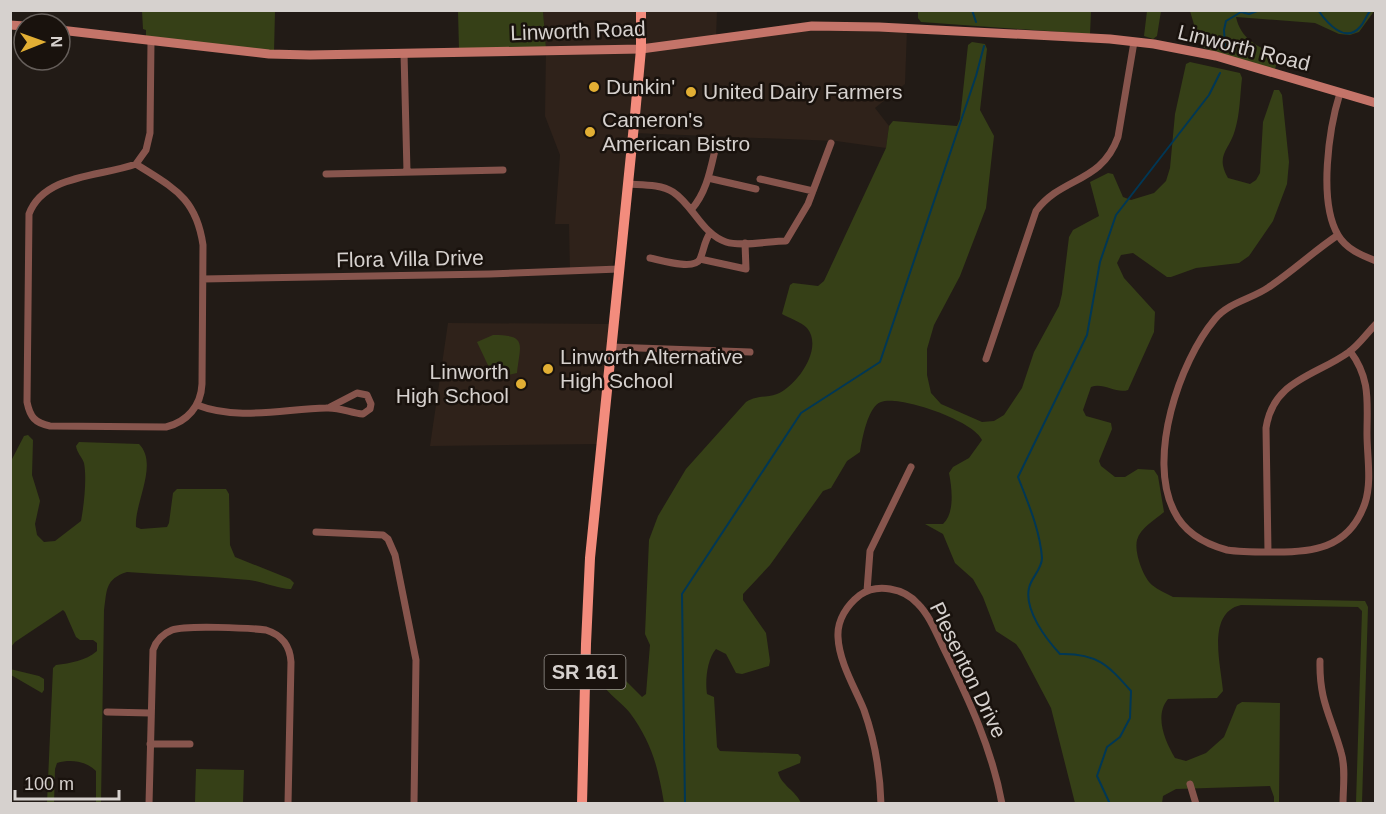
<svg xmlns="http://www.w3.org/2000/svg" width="1386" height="814" font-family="Helvetica,sans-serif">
	<rect width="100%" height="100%" fill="#221b16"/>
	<path fill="#2f221a" d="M543 11H717L716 38 770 31 907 29 905 84 875 108 889 126 886 148 836 141 634 133 612 269 570 273 569 224H555L560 155 545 116 546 48Z
		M448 323 610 324 598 444 430 446Z"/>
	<path fill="#364017" d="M1375 10 1359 32 1350 35 1339 34 1315 23 1236 17C1241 40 1259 47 1278 56L1275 70 1204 48 1198 38 1190 11Z
		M142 11H275L274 52 146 37V30L143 29Z
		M458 11H543L546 48 459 49Z
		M918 11H1091L1090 34 921 22 918 18Z
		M1147 11H1161L1157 36 1153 39 1144 36Z
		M972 42 985 44 987 49 980 110 994 136 986 208 960 276 934 325 927 349V375L931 393 941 404 982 422 994 421 1004 415 1022 388 1034 352 1059 306 1062 294 1069 237 1073 230 1099 216 1090 182 1108 173 1113 174 1123 197 1131 200 1154 193 1166 181 1170 168 1175 114 1186 64 1190 62 1240 73 1242 78C1240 95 1240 114 1235 130 1229 151 1215 155 1228 178L1250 184 1256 180 1260 173 1263 122 1274 90H1279L1282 95 1289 162 1287 184 1273 221 1249 256 1239 263 1196 268 1171 277H1167L1133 253 1121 255 1117 263 1124 278 1155 312 1154 332 1128 390C1116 394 1103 382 1091 387L1083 410 1086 416 1111 423 1112 429 1099 461 1101 466 1115 477H1125L1138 469 1154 470 1158 476 1164 512C1155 520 1140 528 1137 540 1134 552 1143 577 1152 585 1158 590 1166 593 1173 597L1365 601 1368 607 1362 803H1356L1362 611 1358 607 1241 605C1206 613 1221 665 1223 691L1217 698 1168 699C1154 716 1165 741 1175 758L1186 761 1206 753 1224 737 1237 705 1242 702 1280 703 1279 803H1274V797L1270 786 1176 789 1163 796 1162 803H1075L1051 708 1021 651 1016 644 996 631 983 597 973 579 955 563 943 534 925 524H943C955 513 952 488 949 473L953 467 969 458 982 440C974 421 900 395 881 402 868 406 862 439 860 452L847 461 831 488 823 491 770 565 743 594V600L766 633 770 661 769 666 742 674 736 673 726 654 716 649C707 659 705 681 707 694L714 697 717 747 720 751 798 754 801 757 800 763 778 772C781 785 796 791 801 803H664C658 767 652 743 630 713 620 700 601 690 598 674L603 665H610L642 697 646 694 650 645 645 634 649 540 658 516 686 469 746 402C758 395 766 398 777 394 797 386 824 348 807 328 801 322 789 318 782 314L790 285 793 283 818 286 824 281 886 148 889 126 893 121 957 126 960 119 968 45Z
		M493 335C528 335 520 344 517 373L494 378 477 342Z
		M28 435 33 440 32 475 40 501 35 524 37 535 44 542 55 541 81 521C84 505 87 478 84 463 82 457 77 453 76 446L79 442 139 444C159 464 134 503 136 527L141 529 167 527 169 523 173 493 177 489H226L229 494 230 545 235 557 290 579 294 583 291 589C283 590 260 581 249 580 209 576 168 575 127 572 105 579 107 590 104 610L101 803H96V771C86 761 71 759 57 763L55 769 54 803H47L53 668 56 665C71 663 85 661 97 651V643L93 640H80L76 637 65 612 63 610 15 642 11 647V461L24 436Z
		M10 669 39 676 44 679V690L42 693 11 675Z
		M196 769 244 770 243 803H195Z"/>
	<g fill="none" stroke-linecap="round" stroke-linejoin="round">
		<path stroke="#013755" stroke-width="2" d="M972 10 976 22
			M1318 10C1327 23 1345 44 1360 27 1365 22 1366 15 1371 10
			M1225 46 1224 30 1226 21 1241 12 1249 14 1260 10
			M685 804 682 594 801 413 880 362 976 76 984 46
			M1110 804 1097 776 1107 747 1120 737 1130 718 1131 691C1108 665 1097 653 1060 654 1046 639 1024 610 1029 588 1031 578 1042 569 1042 558 1040 530 1028 503 1018 477L1087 335 1100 262 1116 215 1209 95 1220 73"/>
		<path stroke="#87554d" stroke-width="7" d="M404 53 407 172
			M1340 93C1329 128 1318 201 1338 235 1346 249 1361 255 1376 261
			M136 164C173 188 196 197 203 245L202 384C201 406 187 422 166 427L50 426C35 423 30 417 27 402L29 214C44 174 100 177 136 164Z
			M136 164 146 150 150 133 151 41
			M326 174 503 170
			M708 178 756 189
			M760 179 813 191
			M628 184C641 185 661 184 673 192 693 205 702 234 726 242 741 247 770 241 786 241L808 204 831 143
			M691 210C706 193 710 172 715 150
			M1338 235C1314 251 1293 271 1269 287 1252 299 1229 302 1215 319 1179 362 1147 458 1174 511 1184 532 1205 544 1227 550 1240 552 1254 552 1268 552 1310 553 1349 550 1365 503 1372 482 1367 456 1367 434 1367 402 1371 379 1350 351
			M650 258C660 260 694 271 700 259 704 250 704 242 710 233
			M700 259 746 269 745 243
			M203 279 490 274 619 269
			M611 347 750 352
			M986 359 1036 211C1062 176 1101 184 1118 137L1134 42
			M197 405C238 421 284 409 326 408 339 407 351 413 363 414L370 409 371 404 367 395 357 393 330 407
			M316 532 383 535 388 539 395 555 416 660 414 804
			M1268 552 1266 428C1273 380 1316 376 1349 352 1359 345 1367 333 1376 324
			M867 591 870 551 911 467
			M1320 661C1319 701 1331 716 1341 752 1346 768 1343 787 1343 804
			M107 712 150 713
			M150 744H190
			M1190 784 1196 804
			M149 804 153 650C156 641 162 634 172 630 186 625 249 628 266 630 282 635 290 646 291 662L288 804
			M881 804C880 771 875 741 864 710 855 688 839 662 838 637 837 620 847 605 860 595 877 583 904 588 918 604 930 616 937 635 945 651 969 700 992 749 1002 804"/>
		<path stroke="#c47469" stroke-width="9" d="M10 25 24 26
			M60 30 269 54 310 55 641 49 812 26 879 27 1110 39 1154 44 1216 56 1376 103"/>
		<path stroke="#f38c7d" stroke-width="10" d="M582 804 586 644 590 558 635 115 641 49V10"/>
	</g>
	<g fill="#e2af34" stroke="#19120d" stroke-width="2">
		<circle cx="594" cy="87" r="6"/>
		<circle cx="691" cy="92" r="6"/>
		<circle cx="590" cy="132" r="6"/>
		<circle cx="548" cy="369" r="6"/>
		<circle cx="521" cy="384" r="6"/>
	</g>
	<g text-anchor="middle" stroke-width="5" stroke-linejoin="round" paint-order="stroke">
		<rect fill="#19120d" stroke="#9d9894" stroke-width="1.5" x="544.5" y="655" width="81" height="34" rx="4.5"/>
		<g font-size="20" font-weight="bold" fill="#d6d1ce">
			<text x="585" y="679">SR 161</text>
		</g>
		<g font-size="21" fill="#d6d1ce" stroke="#19120d">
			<text transform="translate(578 31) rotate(-2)" y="7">Linworth Road</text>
			<text transform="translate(1244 48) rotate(14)" y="7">Linworth Road</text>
			<text transform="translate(410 259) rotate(-1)" y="7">Flora Villa Drive</text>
			<text transform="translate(968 670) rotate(64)" y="7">Plesenton Drive</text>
		</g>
		<g font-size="21" fill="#d6d1ce" stroke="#19120d" text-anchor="start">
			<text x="606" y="94">Dunkin'</text>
			<text x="703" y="99">United Dairy Farmers</text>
			<text x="602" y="127">Cameron's<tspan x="602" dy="24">American Bistro</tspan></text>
			<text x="560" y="364">Linworth Alternative<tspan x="560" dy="24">High School</tspan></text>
			<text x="509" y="379" text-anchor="end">Linworth<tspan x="509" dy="24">High School</tspan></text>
		</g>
	</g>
	<rect width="1386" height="814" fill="none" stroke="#d6d1ce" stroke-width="24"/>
	<g transform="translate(42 42) rotate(89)"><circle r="28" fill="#19120d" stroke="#655e5a" stroke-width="1.5"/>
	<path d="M0-4.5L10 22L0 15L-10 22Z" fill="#e2af34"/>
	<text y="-9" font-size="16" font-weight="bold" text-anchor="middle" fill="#d6d1ce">N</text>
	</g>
	<path d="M15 790v9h104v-9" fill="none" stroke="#d6d1ce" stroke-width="3"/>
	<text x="24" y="790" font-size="18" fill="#d6d1ce" stroke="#19120d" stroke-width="4.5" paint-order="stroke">100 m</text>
</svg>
